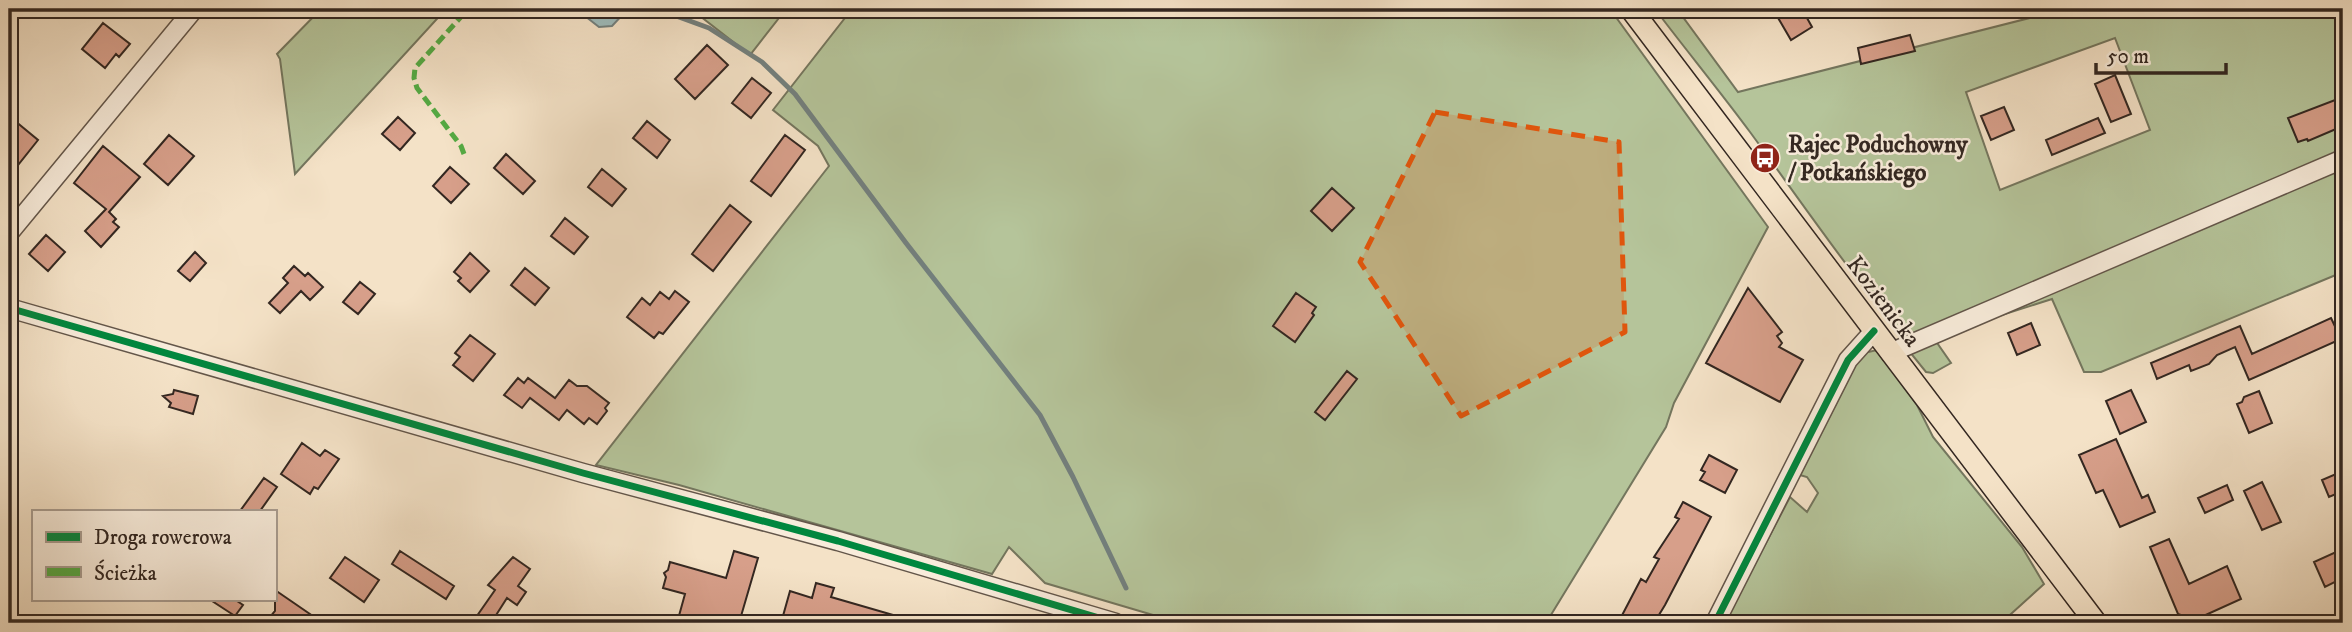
<svg xmlns="http://www.w3.org/2000/svg" width="2352" height="632" font-family="'IM FELL DW Pica',serif">
	<rect width="100%" height="100%" fill="#f4e2c7"/>
	<filter id="stains"><feTurbulence type="fractalNoise" baseFrequency=".00286" numOctaves="4"/><feColorMatrix values="0 0 0 0 .2 0 0 0 0 .09 0 0 0 0 .02 0 0 0 .5 -.17"/></filter>
	<radialGradient id="worn" r=".72"><stop offset=".6" stop-color="#630" stop-opacity="0"/><stop offset="1" stop-color="#630" stop-opacity=".3"/></radialGradient>
	<path fill="#b5c49a" stroke="#74765e" stroke-width="2" fill-rule="evenodd" d="M321 9H446L295 174 280 59 277 54Z
		M691 9H786L750 55Z
		M852 9H1009L1017 15 1021 9H1610L1768 227 1674 403 1666 427 1546 623H1180L1045 583 1009 547 992 574 679 485 596 465 829 166 818 146 773 110Z
		M1655 9H1677L1738 92 2065 9H2343V272L2101 372H2084L2052 299 1933 337 1951 363 1933 373 1926 372 1909 351 1916 340 1907 330 1900 334C1847 269 1800 200 1750 132 1719 90 1686 50 1655 9ZM2115 38 2150 130 2000 190 1966 92Z
		M1877 350 1917 405 1933 437 2022 547 2044 584 2001 623H1724L1790 497 1807 512 1818 493 1807 477 1800 475 1858 360 1864 353Z"/>
	<path fill="#9ebcbc" stroke="#73807e" stroke-width="2" d="M576 9H628L612 26 599 27Z"/>
	<g fill="none" stroke-linecap="round" stroke-linejoin="round">
		<path stroke="#73807e" stroke-width="5" d="M657 9 709 28 762 62 795 94 906 243 1040 415 1073 477 1126 588"/>
	</g>
	<path fill="#d79f8a" stroke="#332721" stroke-width="2" d="M1789 9H1802L1812 27 1791 40 1777 16Z
		M103 23 130 44 119 57 116 54 105 68 82 49Z
		M1910 35 1915 51 1861 64 1858 48Z
		M707 45 728 65 695 99 675 79Z
		M2115 75 2131 114 2111 122 2095 84Z
		M752 78 771 93 751 118 732 103Z
		M2343 97V126L2308 141 2307 139 2298 142 2288 118Z
		M2004 107 2014 130 1991 140 1981 116Z
		M9 116 38 140 18 165 9 158Z
		M398 117 415 133 400 150 382 134Z
		M2098 118 2105 133 2052 155 2046 140Z
		M647 121 670 140 657 158 633 138Z
		M169 135 194 156 168 185 144 164Z
		M785 135 805 150 771 196 751 181Z
		M103 146 140 177 109 212 116 219 113 222 119 227 101 247 85 231 106 209 74 183Z
		M506 154 535 181 523 194 494 168Z
		M450 167 469 184 451 203 433 186Z
		M602 169 626 189 612 206 588 187Z
		M1332 188 1354 208 1332 231 1311 211Z
		M730 205 751 222 713 271 692 254Z
		M565 218 588 237 574 254 551 236Z
		M46 235 65 252 48 271 29 254Z
		M195 252 206 263 190 281 178 271Z
		M470 253 489 271 470 292 458 281 461 278 454 272Z
		M294 266 305 276 308 273 323 287 310 300 301 291 280 313 269 303 288 283 283 278Z
		M525 268 549 288 535 305 511 285Z
		M360 282 375 294 358 314 343 302Z
		M1748 288 1782 332 1777 336 1782 343 1779 347 1803 360 1780 402 1706 363Z
		M675 291 689 302 663 334 659 332 654 338 627 317 642 298 650 305 660 292 669 299Z
		M1296 293 1316 307 1312 313 1314 315 1295 342 1273 326Z
		M2331 318 2341 339 2249 380 2235 347 2217 355 2209 364 2191 371 2189 365 2157 379 2151 363 2240 326 2252 354Z
		M2031 323 2040 345 2017 355 2008 333Z
		M470 335 495 354 473 381 453 365 460 357 455 353Z
		M1347 371 1357 379 1325 420 1315 412Z
		M518 378 524 383 528 378 555 398 569 380 577 386H587L609 403 605 408 607 411 597 424 589 418 584 424 567 410 559 420 530 398 522 408 504 395Z
		M174 390 198 396 193 414 169 407 171 403 163 396 173 394Z
		M2131 390 2146 422 2120 434 2106 401Z
		M2259 391 2272 423 2249 433 2237 404 2242 402 2244 397Z
		M2116 439 2142 498 2148 495 2155 512 2120 527 2103 490 2096 493 2079 455Z
		M302 443 320 456 325 450 339 459 318 489 314 487 310 494 281 474Z
		M1709 455 1737 470 1725 493 1700 480 1705 472 1701 470Z
		M2343 471V491L2329 497 2322 480Z
		M264 478 277 487 260 511H240Z
		M2262 482 2281 522 2262 530 2244 491Z
		M2227 485 2233 500 2205 513 2198 498Z
		M1683 502 1711 517 1665 605 1654 623H1618L1641 579 1646 582 1659 559 1654 557 1679 519 1675 517Z
		M2169 539 2189 584 2227 566 2241 599 2199 618 2192 619 2178 614 2150 547Z
		M400 551 454 586 446 599 392 564Z
		M734 551 758 558 739 623H677L685 594 663 588 666 577 664 573 668 570 670 562 726 578Z
		M2336 552 2343 567V578L2325 587 2314 562Z
		M345 557 379 580 364 602 330 578Z
		M513 557 530 569 518 586 526 592 517 605 507 598 491 623H472L495 590 488 585Z
		M816 583 834 588 831 597 907 619V623H781L790 591 812 598Z
		M275 590 323 623H279L270 617 275 611Z
		M209 599H234L243 605 235 616Z"/>
	<g fill="none" stroke-linecap="round" stroke-linejoin="round">
		<g stroke="#63564a" stroke-width="21">
			<path id="minor" d="M9 233 194 9
				M9 308 583 473 838 541 1116 623
				M1890 353 2343 159
				M1715 623 1848 360 1874 331"/>
		</g>
		<g stroke="#332721" stroke-width="24">
			<path id="major" d="M1631 9 2096 623"/>
		</g>
		<use href="#minor" stroke="#f8ecdb" stroke-width="18"/>
		<use href="#major" stroke="#f4e2c7" stroke-width="21"/>
		<path stroke="#54aa43" stroke-width="5" stroke-dasharray="10 5" stroke-linecap="butt" d="M464 154 461 146 417 88 414 78 415 68 468 9"/>
		<g stroke="#f8ecdb" stroke-width="11">
			<path id="cycleway" d="M9 308 583 473 838 541 1116 623
				M1715 623 1848 360 1874 331"/>
		</g>
		<use href="#cycleway" stroke="#00873e" stroke-width="7"/>
	</g>
	<path fill="#df560d" fill-opacity="0.2" stroke="#df560d" stroke-width="5" stroke-dasharray="14 9" stroke-linejoin="round" d="M1435 112 1619 142 1625 332 1461 416 1360 262Z"/>
	<defs>
		<g id="bus-disc" transform="scale(1.575)"><circle r="9.5" fill="#8f2418" stroke="#f8ecdb"/><path d="M-5-6H5V4H4V6H2V4H-2V6H-4V4H-5ZM-3.5-4V0h7V-4ZM-3.5 1.2v1.5H-2V1.2ZM2 1.2v1.5H3.5V1.2Z" fill="#fff"/></g>
	</defs>
	<g fill-rule="evenodd">
		<use href="#bus-disc" x="1765" y="158"/>
	</g>
	<g text-anchor="middle" stroke-width="5" stroke-linejoin="round" paint-order="stroke">
		<g font-size="24" font-weight="bold" fill="#332721" stroke="#f8ecdb" text-anchor="start">
			<text x="1788" y="152">Rajec Poduchowny<tspan x="1788" dy="28">/ Potkańskiego</tspan></text>
		</g>
		<g font-size="24" fill="#332721" stroke="#f8ecdb">
			<text transform="translate(1884 301) rotate(53)" y="8">Kozienicka</text>
		</g>
	</g>
	<rect width="2352" height="632" fill="none" stroke="#f4e2c7" stroke-width="35"/>
	<rect x="10" y="10" width="2331" height="611" fill="none" stroke="#332721" stroke-width="3.5"/>
	<rect x="18" y="18" width="2317" height="597" fill="none" stroke="#332721" stroke-width="2"/>
	<rect x="32" y="510" width="245" height="91" fill="#f8ecdb" stroke="#a99d91" stroke-width="2"/>
	<rect x="46" y="532" width="35" height="10" fill="#00873e" stroke="#a99d91" stroke-width="2"/>
	<text x="94" y="544" font-size="21" fill="#332721">Droga rowerowa</text>
	<rect x="46" y="567" width="35" height="10" fill="#54aa43" stroke="#a99d91" stroke-width="2"/>
	<text x="94" y="580" font-size="21" fill="#332721">Ścieżka</text>
	<path d="M2096 63v10h130v-10" fill="none" stroke="#332721" stroke-width="3.5"/>
	<text x="2107" y="63" font-size="21" fill="#332721" stroke="#f8ecdb" stroke-width="5" paint-order="stroke">50 m</text>
	<rect width="100%" height="100%" filter="url(#stains)"/>
	<rect width="100%" height="100%" fill="url(#worn)"/>
</svg>
